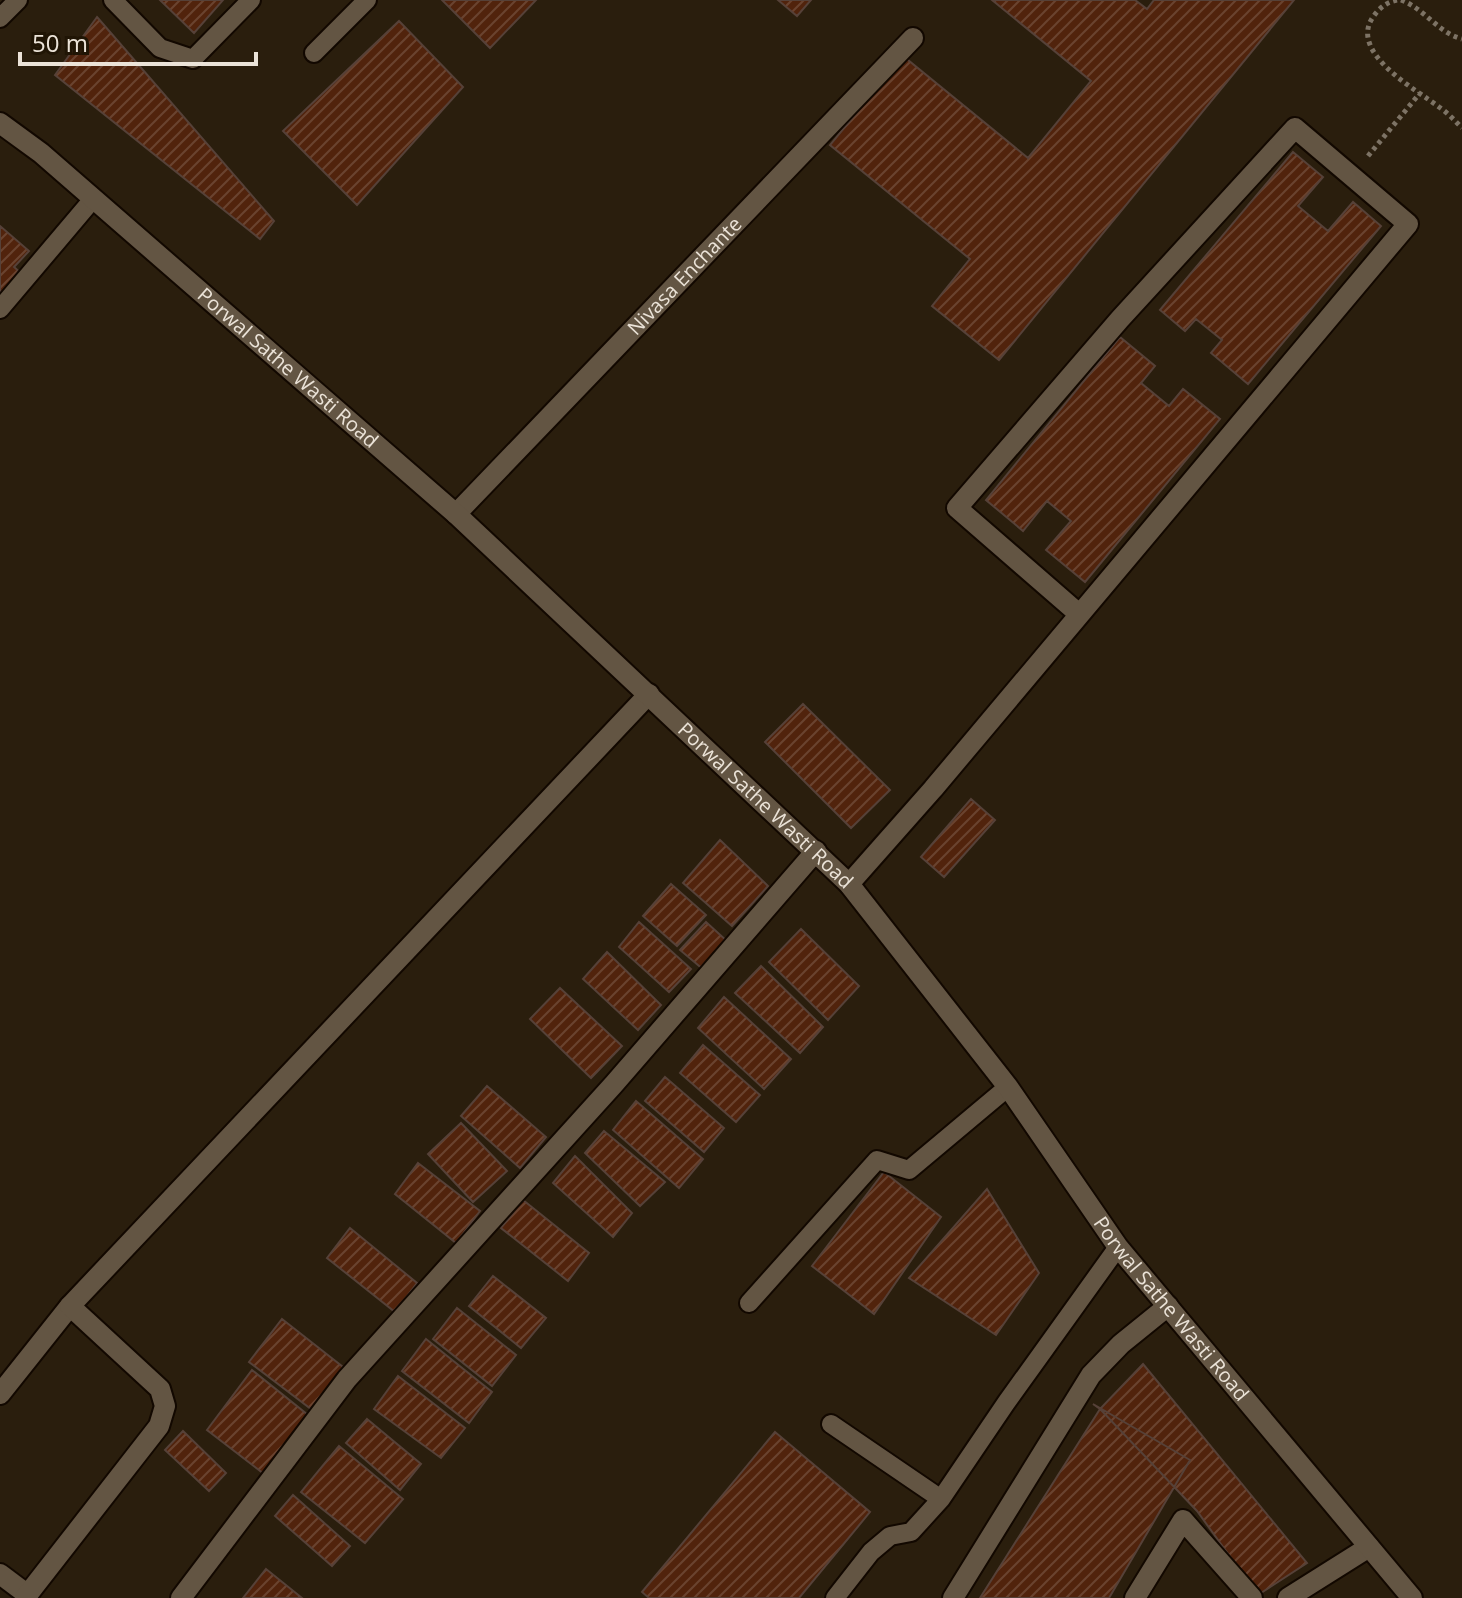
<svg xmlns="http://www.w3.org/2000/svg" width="1462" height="1598" font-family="'Open Sans',sans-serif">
	<defs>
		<pattern id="building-hatch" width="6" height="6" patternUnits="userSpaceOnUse" patternTransform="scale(2)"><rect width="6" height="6" fill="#51230c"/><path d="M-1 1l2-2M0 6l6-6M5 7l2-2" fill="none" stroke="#6a432f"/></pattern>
	</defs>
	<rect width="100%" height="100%" fill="#2a1e0d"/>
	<path fill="url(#building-hatch)" stroke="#564138" stroke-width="2" d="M160 0H223L194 33Z
		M442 0H536L490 48Z
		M778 0H811L797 16Z
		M992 0H1135L1147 9 1154 0H1294L999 360 932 306 970 259 830 145 903 56 1028 158 1091 81Z
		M97 17 274 221 260 239 55 75Z
		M399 21 463 87 357 205 283 131Z
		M1293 152 1323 177 1298 206 1328 231 1353 202 1381 226 1248 384 1211 353 1222 340 1196 319 1185 331 1160 310Z
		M0 226 29 251 14 267 22 274 0 298Z
		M1120 337 1155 366 1141 383 1169 406 1183 389 1220 419 1085 582 1046 550 1071 521 1047 501 1023 531 986 500Z
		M803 704 890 790 851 828 765 742Z
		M971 799 995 820 944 877 921 857Z
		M720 840 768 886 732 926 683 883Z
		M671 884 706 915 677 946 643 916Z
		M639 922 691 969 669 992 619 947Z
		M706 922 728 942 704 970 680 950Z
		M801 929 859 986 828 1020 769 962Z
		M607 952 661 1005 638 1030 583 979Z
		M761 966 823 1027 800 1053 735 993Z
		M560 988 622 1046 591 1078 530 1019Z
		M724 997 791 1059 764 1089 698 1028Z
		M703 1045 760 1095 736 1122 680 1073Z
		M665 1077 724 1128 704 1152 645 1101Z
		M487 1086 546 1137 520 1168 461 1116Z
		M636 1101 703 1159 679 1188 613 1130Z
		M461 1123 507 1171 473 1202 428 1154Z
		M604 1131 665 1182 640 1206 585 1153Z
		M575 1156 632 1213 613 1237 553 1183Z
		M418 1163 480 1211 456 1243 395 1194Z
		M884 1172 941 1217 874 1314 812 1266Z
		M987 1189 1039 1273 996 1335 909 1278Z
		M523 1200 589 1253 568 1281 501 1228Z
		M350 1228 417 1283 395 1312 327 1258Z
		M493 1276 546 1318 521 1348 469 1306Z
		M457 1308 516 1355 492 1386 433 1339Z
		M282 1319 343 1367 311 1409 249 1362Z
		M426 1339 492 1392 469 1423 402 1371Z
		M1143 1364 1307 1563 1258 1595 1197 1511 1100 1409Z
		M252 1370 313 1419 268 1477 207 1430Z
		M398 1376 465 1428 441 1458 374 1409Z
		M1093 1404 1190 1460 1109 1598H980L1100 1409Z
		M367 1419 421 1464 400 1490 346 1443Z
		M183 1431 226 1473 209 1491 165 1450Z
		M775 1432 870 1512 799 1598H649L642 1592Z
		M339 1446 403 1499 365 1543 301 1492Z
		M293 1495 350 1546 332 1566 275 1516Z
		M266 1569 302 1598H243Z"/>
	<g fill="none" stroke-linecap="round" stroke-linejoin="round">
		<g stroke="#120800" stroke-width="22">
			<path id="service" d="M113 0 160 48 193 59 251 0
				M0 18 18 0
				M314 53 367 0
				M0 309 93 199
				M749 1303 877 1160 909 1170 1008 1087
				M831 1424 941 1499
				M835 1598 871 1552 890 1536 911 1532 941 1499 1006 1403 1118 1247"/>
		</g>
		<g stroke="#120800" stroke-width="24">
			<g id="minor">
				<path id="s1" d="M456 514 913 38"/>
				<path d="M849 884 933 789 1408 224 1295 128 1120 319 957 508 1079 614"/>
				<path d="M0 1394 70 1306"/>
				<path d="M0 1574 28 1595"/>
				<path d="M25 1598 159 1426 165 1406 160 1389 70 1306 649 694"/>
				<path d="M181 1598 347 1379 614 1084 816 851"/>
				<path d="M953 1598 1091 1375 1121 1344 1168 1306"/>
				<path d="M1135 1598 1183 1520 1252 1598"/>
				<path d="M1288 1598 1369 1547"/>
			</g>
		</g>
		<g stroke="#120800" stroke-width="24">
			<g id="tertiary">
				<path id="s2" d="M0 123 41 153 456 514 849 884 1008 1087 1118 1247 1412 1598"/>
			</g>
		</g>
		<path stroke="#7d7365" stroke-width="5" stroke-dasharray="4 4" stroke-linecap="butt" d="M1397 0C1387 2 1379 8 1373 17 1348 53 1417 90 1439 107 1448 113 1455 121 1462 128
			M1401 0C1425 9 1437 32 1462 39
			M1368 156 1420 93"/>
		<use href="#service" stroke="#635543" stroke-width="18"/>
		<use href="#minor" stroke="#635543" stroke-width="20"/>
		<use href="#tertiary" stroke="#635543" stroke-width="20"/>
	</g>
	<g text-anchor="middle" stroke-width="6" stroke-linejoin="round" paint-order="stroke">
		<g font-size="20" fill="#ebe3d8" stroke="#201505">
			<text dy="7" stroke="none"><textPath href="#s1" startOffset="330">Nivasa Enchante</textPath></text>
			<text dy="7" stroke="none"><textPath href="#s2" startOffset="378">Porwal Sathe Wasti Road</textPath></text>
			<text dy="7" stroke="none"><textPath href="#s2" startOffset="1026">Porwal Sathe Wasti Road</textPath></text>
			<text dy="7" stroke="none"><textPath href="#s2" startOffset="1674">Porwal Sathe Wasti Road</textPath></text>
		</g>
	</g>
	<path d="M20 52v12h236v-12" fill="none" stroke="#ebe3d8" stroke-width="4"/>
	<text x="32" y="52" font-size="24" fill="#ebe3d8" stroke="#201505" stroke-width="6" paint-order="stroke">50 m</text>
</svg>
